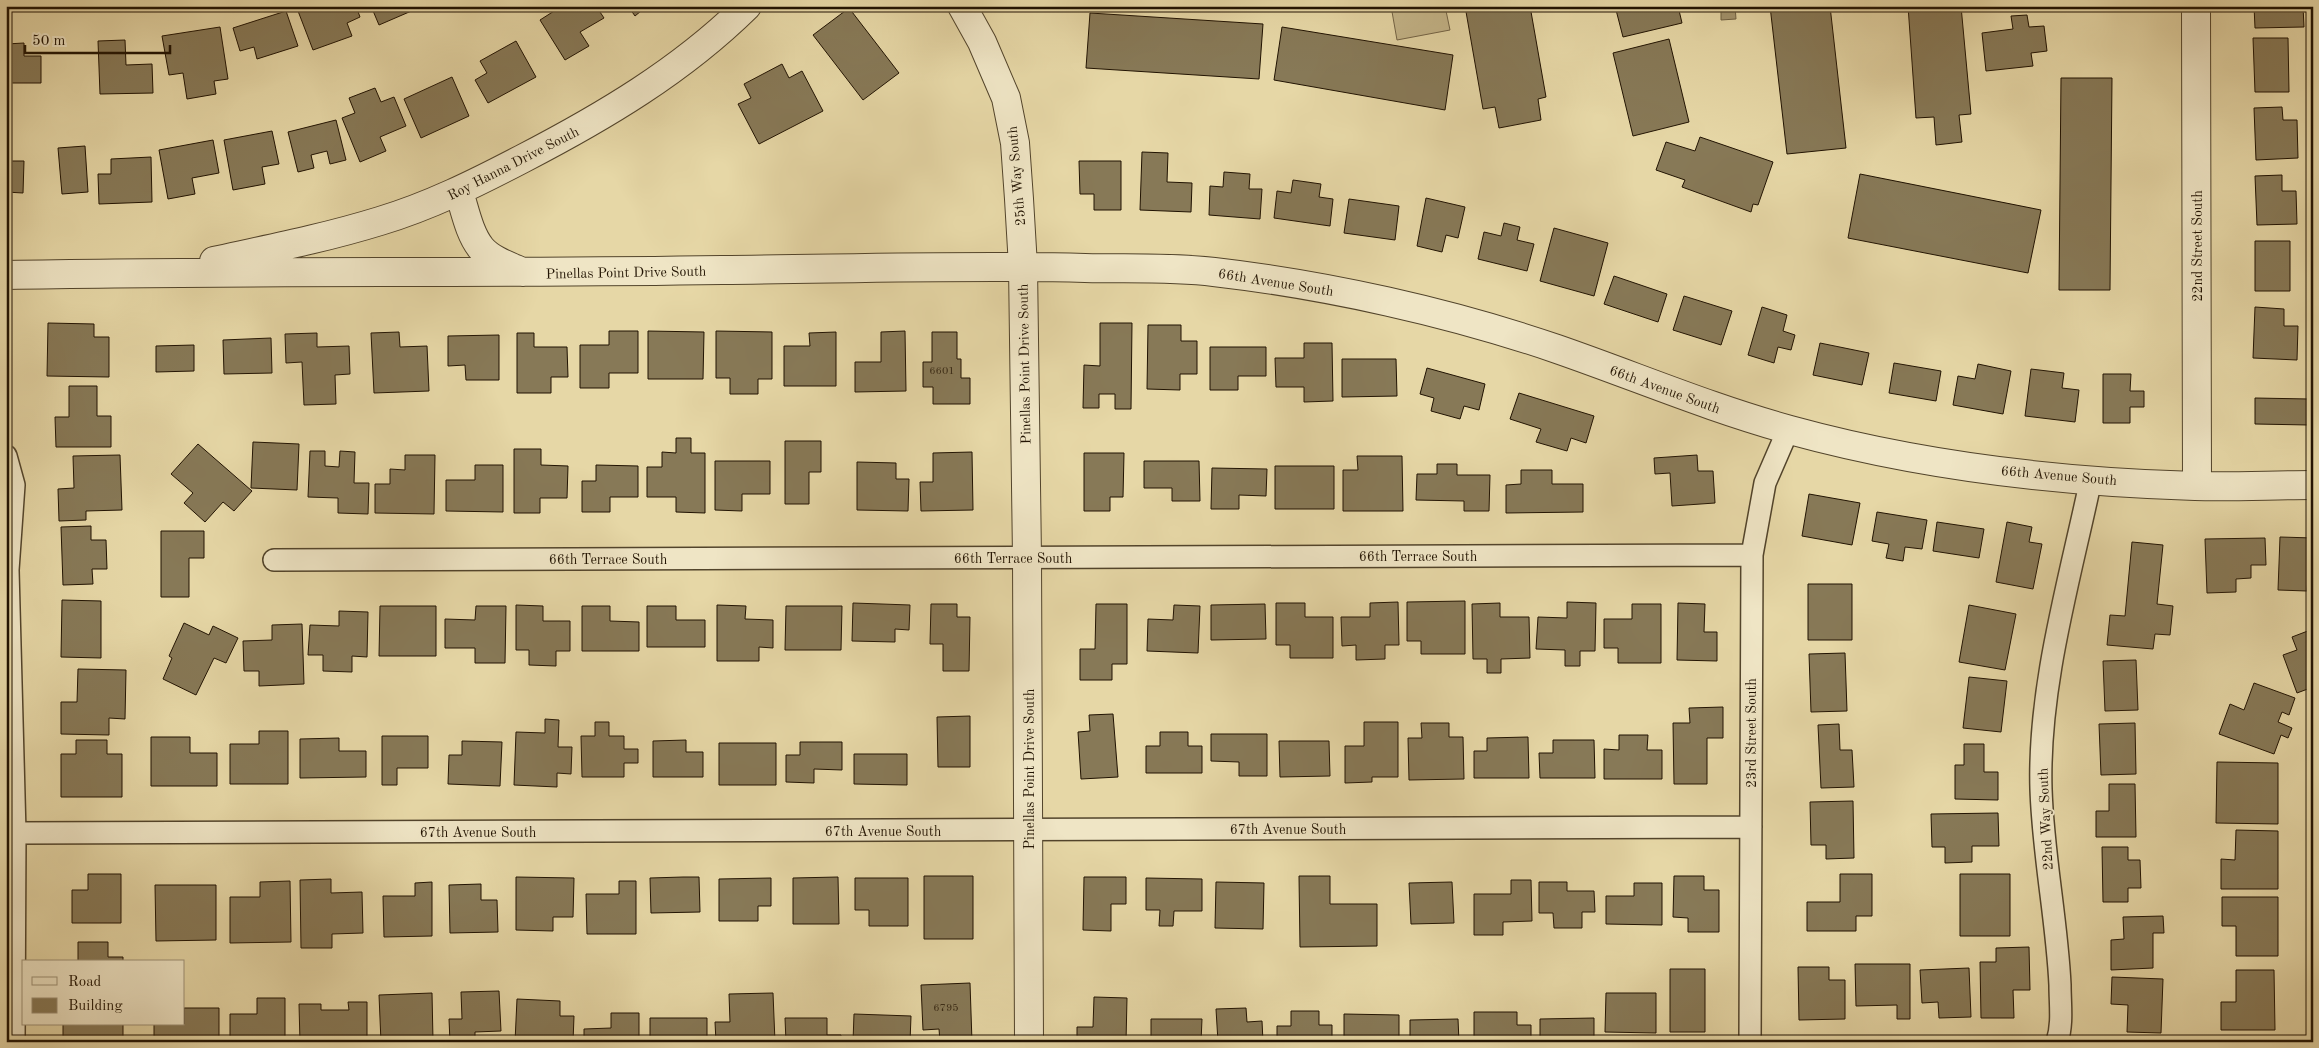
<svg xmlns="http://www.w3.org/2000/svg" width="2319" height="1048" font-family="'Old Standard TT',serif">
	<rect width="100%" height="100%" fill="#e6d7a6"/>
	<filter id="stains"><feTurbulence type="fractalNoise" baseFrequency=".004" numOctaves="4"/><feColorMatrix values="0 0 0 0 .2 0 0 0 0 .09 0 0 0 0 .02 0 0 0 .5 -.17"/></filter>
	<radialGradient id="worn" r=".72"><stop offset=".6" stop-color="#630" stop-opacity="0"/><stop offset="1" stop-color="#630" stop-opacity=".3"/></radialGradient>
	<path fill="#c5b68a" stroke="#736446" d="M1391 6H1445L1450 30 1397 40Z"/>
	<path fill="#a3946e" stroke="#6f6043" d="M1721 6H1735L1736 19 1721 20Z"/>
	<path fill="#877957" stroke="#211302" d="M309 6H356L360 17 347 23 352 36 313 50 298 11Z
		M371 6H423L379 25Z
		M562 6H596L604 18 580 32 589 46 565 60 540 20Z
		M628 6H647L635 16Z
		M1260 6H1271L1266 12Z
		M1465 6H1530L1546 97 1538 99 1541 120 1499 128 1495 107 1483 109Z
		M1615 6H1678L1682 23 1623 37Z
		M1770 6H1830L1846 148 1787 154Z
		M1908 6H1961L1971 114 1959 115 1962 142 1936 145 1934 117 1916 118Z
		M2058 6H2111V11H2058Z
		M2254 6H2303L2304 27 2255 28Z
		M849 8 899 73 863 100 813 35Z
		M286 11 298 46 257 59 254 47 240 51 233 28Z
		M1090 13 1263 24 1259 79 1086 68Z
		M2027 15 2029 27 2044 26 2047 51 2031 53 2033 66 1986 71 1982 33 2013 29 2011 16Z
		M220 27 228 79 214 81 216 94 187 99 183 73 169 75 162 36Z
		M1282 27 1453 55 1445 110 1274 80Z
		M2253 38H2288L2289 92H2255Z
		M1669 39 1689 122 1633 136 1613 53Z
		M125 40 126 65 152 64 153 93 100 94 98 41Z
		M516 41 536 77 488 103 475 80 487 73 480 61Z
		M24 43V56H41V83H8L9 96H6V44Z
		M782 64 789 78 802 71 823 111 759 144 738 104 751 98 744 84Z
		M452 77 469 116 421 138 404 99Z
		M2061 78H2112L2110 290H2059Z
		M375 88 381 102 394 97 406 126 380 137 386 151 360 162 342 118 355 113 349 98Z
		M2282 107 2283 120H2297L2298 158 2256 160 2254 108Z
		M336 120 346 160 330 164 327 151 311 155 314 168 298 172 288 132Z
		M272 131 279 164 262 167 265 184 233 190 224 140Z
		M1700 137 1773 162 1758 205 1753 204 1751 212 1682 187 1685 180 1656 170 1666 142 1695 151Z
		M213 140 219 173 192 178 195 194 168 199 159 150Z
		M6 145H11L10 161H24L23 193 6 192Z
		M85 146 88 192 62 194 58 148Z
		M1142 152 1168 153 1167 182 1192 183 1191 212 1140 210Z
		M151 157 152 202 99 204 98 174H111V159Z
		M1079 161H1121V210H1094V194H1080Z
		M1224 172 1250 174 1249 189H1262L1260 219 1209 215 1210 186 1223 187Z
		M1860 174 2041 210 2028 273 1848 238Z
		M2282 175V191H2296L2297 224 2257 225 2255 176Z
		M1293 180 1321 184 1319 197 1333 199 1330 226 1274 218 1277 191 1291 193Z
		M1426 198 1465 207 1458 238 1446 235 1442 252 1417 246Z
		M1349 199 1399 206 1395 240 1344 233Z
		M1504 223 1520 227 1517 240 1534 244 1527 271 1478 259 1484 232 1501 236Z
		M1554 228 1608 243 1594 296 1540 281Z
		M2255 241H2290V291H2255Z
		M1614 276 1667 294 1658 322 1604 304Z
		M1684 296 1732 311 1721 345 1673 330Z
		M1762 307 1787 315 1783 331 1795 335 1791 350 1778 347 1774 363 1748 355Z
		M2255 307 2284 309V326H2298L2297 360 2253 358Z
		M48 323 94 324V337H109V377L47 376Z
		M1100 323H1132L1131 409H1115V394H1099V408H1083L1084 365 1100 366Z
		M1148 325H1181V341H1197V374H1180V390L1147 389Z
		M609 331H638V373H609V388H580V345H609Z
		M648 331 704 332 703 379H648Z
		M716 331 772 332V379H758V394H730V378H716Z
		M905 331 906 391 855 392V362H881V332Z
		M399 332 400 347 427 346 429 391 374 393 371 333Z
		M836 332V386H784V346H810L809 333Z
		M932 332H957V359H961V378H970V404H933V387H923V362H932Z
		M317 333V347L349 346 350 374 335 375 336 404 304 405 302 362 286 363 285 334Z
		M517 333H534V347H567L568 377H551V393H517Z
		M499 335V380H466L465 365 448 366V336Z
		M271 338 272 373 224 374 223 340Z
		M1304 343H1332L1333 401 1304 402V387H1276L1275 358H1304Z
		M1820 343 1869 353 1862 385 1813 375Z
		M194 345V371L156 372V346Z
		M1210 347H1266V376H1238V390H1210Z
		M1342 359H1396L1397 396 1342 397Z
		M1894 363 1941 371 1936 401 1889 393Z
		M1978 364 2011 371 2003 414 1953 405 1958 376 1975 379Z
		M1427 368 1485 384 1479 410 1464 406 1460 419 1431 411 1434 398 1420 394Z
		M2031 369 2064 373 2062 388 2079 390 2075 422 2025 416Z
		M2103 374H2131L2130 391H2144V407H2130V423H2103Z
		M69 386H97V416H111V447H56L55 417H69Z
		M1519 393 1594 416 1586 443 1571 438 1567 451 1536 442 1541 429 1510 419Z
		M2255 398 2309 399V425L2255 424Z
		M676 438H691V453H705V513L676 512V497H647V467H662V452L676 453Z
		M785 441H821V472H809V504H785Z
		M253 442 299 444 297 490 251 488Z
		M198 444 252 491 234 511 223 502 205 522 184 503 193 493 171 474Z
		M514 449H541V465L568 466 567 498H540V513H514Z
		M310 451H325V466L339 467 340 451 355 452 354 483H369L368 514 338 513V498L308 497Z
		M972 452 973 510 921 511 920 482H933V453Z
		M1084 453H1124L1123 497H1110V511H1084Z
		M120 455 122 510 86 511V520L59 521 58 489 74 488 73 456Z
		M405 455H435L434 514 375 513V484H390V469L405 470Z
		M1697 455 1698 471H1713L1715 503 1672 506 1670 473 1655 474 1654 458Z
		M1357 456H1402L1403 511H1343V470H1358Z
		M715 461H770V494H742V511L715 510Z
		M1144 461H1199L1200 501H1172V488H1144Z
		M857 462 896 463V479H909L908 511 857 510Z
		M1437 464H1457V475H1490L1489 511H1464V501L1416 500 1417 474H1437Z
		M475 465H503V512L446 511V480H475Z
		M596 465 638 466V497H610V512H582V481H596Z
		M1275 466H1334V509H1275Z
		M1212 468 1267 469 1266 496 1239 495V509H1211Z
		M1521 470H1552V484H1583V512L1506 513V485L1521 484Z
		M1809 494 1860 503 1852 545 1802 536Z
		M1877 512 1927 520 1922 549 1905 547 1903 561 1886 558 1889 544 1872 541Z
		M1937 522 1984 529 1979 558 1933 551Z
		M2007 522 2032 527 2029 542 2042 544 2033 589 1996 582Z
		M91 526V540H106L107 569H92L93 584 63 585 61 527Z
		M161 531H204V558H189V597H161Z
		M2280 537 2313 538V578H2308L2307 591 2278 590Z
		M2265 538 2266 565H2251V578L2236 579V592L2207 593 2205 539Z
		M2132 542 2163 545 2157 604 2173 606 2170 635 2155 634 2153 649 2107 645 2110 615 2125 616Z
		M1808 584H1852V640H1808Z
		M62 600 101 601V658L61 657Z
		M1465 601V654H1421V641H1407V602Z
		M1398 602 1399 645H1385V659L1356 660V645L1342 646 1341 617H1370V603Z
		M1567 602 1596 603 1595 651H1580V666H1565V650L1536 649 1538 617 1567 618Z
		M853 603 910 605 909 630 895 629V642L852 641Z
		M1276 603H1305V617H1333V658H1290V645H1276Z
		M1500 603V617H1529L1530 658 1501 659V673H1487V659H1473L1472 604Z
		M1678 603 1705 604 1704 632H1717V661L1677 660Z
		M931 604H957V617H970L969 671H943V644H930Z
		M1096 604H1127V664H1112V680H1080V649H1095Z
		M1265 604 1266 639 1211 640V605Z
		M1632 604H1661V663H1618V648H1604V619H1632Z
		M516 605 543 606V621H570V651H556V666L529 665V650H516Z
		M717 605 746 606 745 619 773 620V648L759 647V661H717Z
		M1174 605 1200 606 1198 653 1147 651 1148 619 1173 620Z
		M1969 605 2016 614 2005 670 1959 662Z
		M380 606H436V656H379Z
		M476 606H506L505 663H475V648H445V619L475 620Z
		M582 606H610V621L639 622V651H582Z
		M647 606H676V620H705V647H647Z
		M786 606H842L841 650H785Z
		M339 611 368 612 367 657 352 656V672L323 671V655H308L310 625 339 626Z
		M184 623 209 635 213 626 238 638 226 663 214 658 196 695 163 679 172 658 169 656Z
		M302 624 304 684 259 686V671H244L243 641 272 640V625Z
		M2313 629V687L2297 693 2283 655 2297 650 2292 637Z
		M1845 653 1847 711 1811 712 1809 654Z
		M2136 660 2138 710 2105 711 2103 661Z
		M78 669 126 670 125 719 109 718V735L61 734V702H77Z
		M1969 677 2007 681 2001 732 1963 728Z
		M2254 683 2295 698 2289 715 2282 712 2278 722 2292 728 2288 738 2281 735 2274 754 2219 734 2230 704 2244 710Z
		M1723 707V738H1707V784H1674L1673 723H1690L1689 708Z
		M1113 714 1118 777 1081 779 1078 732 1090 731 1089 715Z
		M970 716V767H938L937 717Z
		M545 719 559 720 558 747H572L571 774 557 773V787L514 785 516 732 545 733Z
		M595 722H609V736H624V749H638V763H624V777H582L581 736H595Z
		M1364 722H1398V777H1372V782L1345 783V746H1364Z
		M1421 723H1449V737H1463L1464 779 1409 780 1408 738H1422Z
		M2135 723 2136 774 2101 775 2099 724Z
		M1839 724 1840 750H1852L1854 787 1821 788 1818 725Z
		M259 731H288V784H230V744H259Z
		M1160 732H1188V746H1202V773H1146V746H1160Z
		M1211 734H1267V776H1239V762L1211 761Z
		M1619 735H1648L1647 750H1662V779H1604V749L1619 750Z
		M382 736H428V768H397V785H382Z
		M151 737H190V753H217V786H151Z
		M1528 737 1529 778H1474V751H1487V738Z
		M339 738V751H366V777L300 778V739Z
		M76 740H107V754H122V797H61V754H76Z
		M686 740V752H703V777H653V741Z
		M1553 740H1594L1595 778H1540L1539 753H1553Z
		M462 741 502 742 500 786 448 784 449 755H462Z
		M1279 741H1329L1330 776 1280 777Z
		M800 742H842V770L814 769V783L786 782V755H800Z
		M719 743H776V785H719Z
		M1964 744H1984V772H1998V800L1955 799V765H1964Z
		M854 754H907V785L854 784Z
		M2217 762 2278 763V824L2216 823Z
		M2109 784H2135L2136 837H2096V811H2109Z
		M1853 801 1854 858 1826 859V845H1811L1810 802Z
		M1998 813 1999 846H1972V862L1945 863V847H1932L1931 814Z
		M2236 830 2278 831V889H2221V859L2235 860Z
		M2102 847H2128V860H2140L2141 888H2128V902H2103Z
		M88 874H121V923H72V890H88Z
		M1840 874H1872V916H1856V931H1807V902H1840Z
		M1960 874H2010V936H1960Z
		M924 876H973V939H924Z
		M1299 876H1330V904H1377V946L1300 947Z
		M1674 876H1704V890H1719V932H1688V918L1673 917Z
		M516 877 574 878 573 917H553V931L516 930Z
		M683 877H699L700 912 651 913 650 878Z
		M838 877 839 924H793V878Z
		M1084 877H1126V904H1111V931L1083 930Z
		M771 878V906H758V921H719V879Z
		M855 878H908V926H869V910H855Z
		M1146 878 1202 879V911H1174L1173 926H1159L1160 910H1146Z
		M331 879V893L362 892 363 933 332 934V948H301L300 880Z
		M1511 880H1531L1532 921 1503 922V935H1474V894H1511Z
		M290 881 291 942 230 943V897H260V882Z
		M619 881H636V934H587L586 894H619Z
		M432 882V936L384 937 383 896H415V883Z
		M1216 882 1264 883 1263 929 1215 928Z
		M1452 882 1454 923 1411 924 1409 883Z
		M1539 882H1567V891H1594L1595 912H1582V928H1554L1553 913H1539Z
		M1634 883H1662V925L1606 924V896H1634Z
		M481 884V900H497L498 932 450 933 449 885Z
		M155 885H216V940L156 941Z
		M2222 897H2278V956H2236V926H2222Z
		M2163 916 2164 933H2153V968L2111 970V940L2124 939 2123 917Z
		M78 942H108V957H123V962H78Z
		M2029 947 2030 990H2013L2014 1018H1981L1980 962H1996V948Z
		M1855 964H1910V1019H1897V1005L1856 1006Z
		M1798 967H1829V980H1845V1019L1799 1020Z
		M1969 968 1971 1017 1939 1018 1938 1002 1922 1003 1920 970Z
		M1670 969H1705V1032H1670Z
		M2236 970H2274L2275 1030H2221V1002H2236Z
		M2112 977 2163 979 2161 1033 2127 1032 2128 1005 2111 1004Z
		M970 983 972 1042H940L939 1029 923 1030 921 985Z
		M499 991 501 1031 475 1032V1042H450L449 1019H462L461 992Z
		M432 993 433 1040 381 1042 379 995Z
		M773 993 775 1042H716L715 1022H730L729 994Z
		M1606 993H1656V1033L1605 1032Z
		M1094 997 1127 998 1126 1042H1077V1027H1093Z
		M257 998H285V1042H230V1014H257Z
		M517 999 560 1001V1016H574L573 1042H515Z
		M348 1002H367V1042H300L299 1004H321V1010H349Z
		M184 1008H219V1042H154V1024H184Z
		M1246 1008 1247 1022 1262 1021 1263 1042H1218L1216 1009Z
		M1291 1011H1319V1025H1332V1042H1277V1026H1291Z
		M1474 1012H1517V1025H1531V1042H1488V1039H1474Z
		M611 1013H639V1042H584V1029L611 1028Z
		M854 1014 911 1016 910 1042H853Z
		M1344 1014 1399 1015V1042H1344Z
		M650 1018H707V1042H650Z
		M785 1018H827V1035H841V1042H786Z
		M1594 1018V1042H1540V1019Z
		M1151 1019H1202L1201 1042H1151Z
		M1458 1019 1459 1042H1410V1020Z
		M63 1024H123V1042H78V1039H63Z"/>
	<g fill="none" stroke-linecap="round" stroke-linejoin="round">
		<g stroke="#52442b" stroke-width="24">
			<path id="minor" d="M6 456 14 485 8 570 15 833 14 1042
				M274 560 1752 555
				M15 833 1751 827
				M1750 1042 1752 555 1765 483 1788 430
				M2057 1042C2063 1023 2060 1005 2060 985 2057 920 2043 855 2041 789 2038 686 2070 579 2091 479"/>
		</g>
		<g stroke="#52442b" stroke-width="30">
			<path id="tertiary" d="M962 6 982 42 1006 98 1015 143 1019 199 1023 266 1027 558 1029 1042
				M2196 6 2197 486
				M459 192C465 210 469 233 481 248 491 260 509 266 523 272
				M214 261C269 249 325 238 380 221 430 206 476 183 522 159 603 117 681 71 747 6
				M6 275C245 270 483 274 722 270 843 269 964 265 1085 268 1128 269 1172 267 1214 272 1327 285 1449 312 1557 349 1635 376 1710 408 1790 430 1921 466 2059 482 2195 486 2234 487 2274 485 2313 485"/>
		</g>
		<use href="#minor" stroke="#efe5c5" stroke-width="21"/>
		<use href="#tertiary" stroke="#efe5c5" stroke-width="28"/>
	</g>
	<g text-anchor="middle" stroke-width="4" stroke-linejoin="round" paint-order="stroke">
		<g font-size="11" fill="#3a2c17">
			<text x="942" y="374">6601</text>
			<text x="946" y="1011">6795</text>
		</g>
		<g font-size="14" fill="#211302" stroke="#efe5c5">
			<text transform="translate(513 163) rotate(-27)" y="5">Roy Hanna Drive South</text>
			<text transform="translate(1016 176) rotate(-95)" y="5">25th Way South</text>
			<text transform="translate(2197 246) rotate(-90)" y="5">22nd Street South</text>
			<text transform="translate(626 272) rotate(-1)" y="5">Pinellas Point Drive South</text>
			<text transform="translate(1276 282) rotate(9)" y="5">66th Avenue South</text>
			<text transform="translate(1024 364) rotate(-91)" y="5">Pinellas Point Drive South</text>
			<text transform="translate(1665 389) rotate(20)" y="5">66th Avenue South</text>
			<text transform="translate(2059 475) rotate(5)" y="5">66th Avenue South</text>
			<text x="1418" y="561">66th Terrace South</text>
			<text x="1013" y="563">66th Terrace South</text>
			<text x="608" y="564">66th Terrace South</text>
			<text transform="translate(1751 733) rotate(-90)" y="5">23rd Street South</text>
			<text transform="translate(1029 769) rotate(-90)" y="5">Pinellas Point Drive South</text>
			<text transform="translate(2045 819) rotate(-93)" y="5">22nd Way South</text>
			<text x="1288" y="834">67th Avenue South</text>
			<text x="883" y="836">67th Avenue South</text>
			<text x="478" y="837">67th Avenue South</text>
		</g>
	</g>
	<rect width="2319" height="1048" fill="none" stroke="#e6d7a6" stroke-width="25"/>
	<rect x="8" y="8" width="2304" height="1033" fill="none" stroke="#211302" stroke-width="2.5"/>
	<rect x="12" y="12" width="2294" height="1023" fill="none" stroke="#211302"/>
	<rect x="22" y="960" width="162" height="65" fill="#efe5c5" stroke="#9d9177"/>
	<rect x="32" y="977" width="25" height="8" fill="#efe5c5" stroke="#9d9177"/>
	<text x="68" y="986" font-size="15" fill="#211302">Road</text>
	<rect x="32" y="998" width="25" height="15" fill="#877957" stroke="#9d9177"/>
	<text x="68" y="1010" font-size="15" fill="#211302">Building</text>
	<path d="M25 45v8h145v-8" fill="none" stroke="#211302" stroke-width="2.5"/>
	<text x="32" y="45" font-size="15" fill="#211302" stroke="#efe5c5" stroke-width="4" paint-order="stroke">50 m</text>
	<rect width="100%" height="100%" filter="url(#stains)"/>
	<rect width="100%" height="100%" fill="url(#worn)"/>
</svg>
